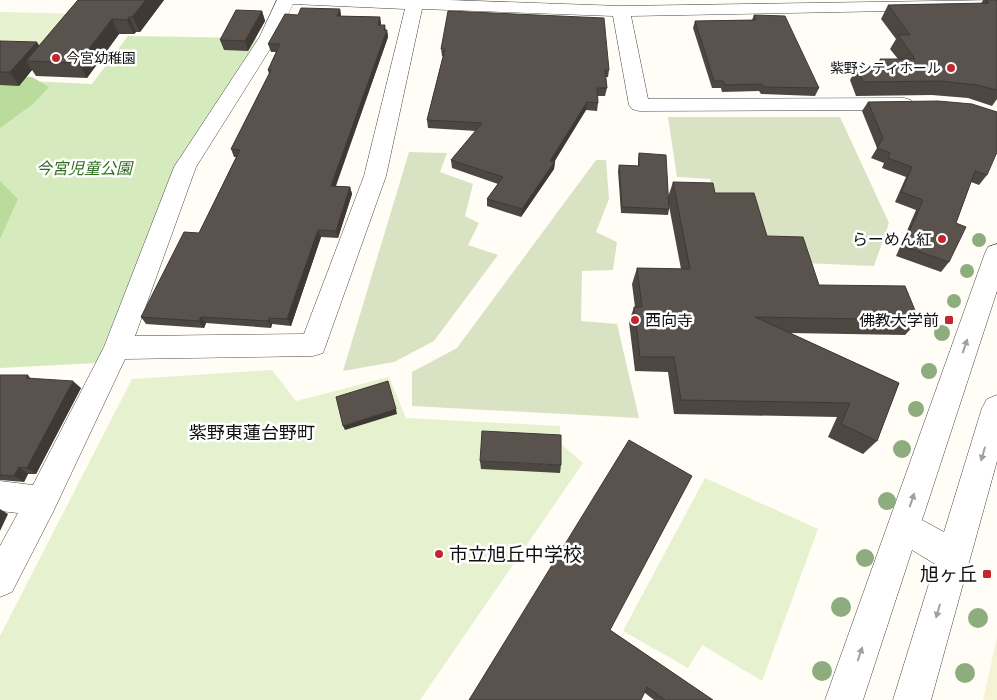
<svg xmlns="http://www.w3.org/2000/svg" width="997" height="700" font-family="'Zilla Slab','Noto Sans JP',serif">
	<rect width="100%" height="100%" fill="#fffdf5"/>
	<path fill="#f6f3d4" d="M997 637V700H983Z"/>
	<path fill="#d5ebbd" d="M128 36 257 38 255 44 173 170 97 363 0 368V123L29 81 92 84Z"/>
	<path fill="#b9dc9c" d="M0 76 32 77 49 87 33 104 0 128Z
		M0 181 18 199 0 239Z"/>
	<path fill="#d9e3c4" d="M668 117H840L889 223 874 266 804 263 766 247 717 201 710 179 677 177Z
		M409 152 447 153 440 172 473 184 465 216 479 223 468 245 498 255 434 341 394 362 343 371Z
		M596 160H606L609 199 596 232 617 242 613 270 582 271 581 321 617 324 639 418 412 406V372L457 348Z"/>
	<path fill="#e6f2cf" d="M0 12 89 14 53 56 0 54Z
		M272 370 296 401 389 377 406 418 560 426V443L583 463 420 700H0V636L132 379Z
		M705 478 818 529 762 681 702 645 688 668 623 631Z"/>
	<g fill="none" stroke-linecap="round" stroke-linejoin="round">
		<g stroke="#444" stroke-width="1">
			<path id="minor" d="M277 0H449L621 6 997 0V9L631 16 648 99 904 98 911 100 914 104 911 108 904 110 639 111 632 109 629 105 613 16 422 9 386 176 323 353 313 356 125 359 53 512 12 592 0 597V546L18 513 0 511V481L33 485 104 347 174 167 259 38ZM293 4 405 9 364 176 304 334 135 336 196 167 277 38Z
				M997 244V291L922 520 944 532 982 408 987 399 997 395V461L931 700H893L935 564 912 550 863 700H825L985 253 988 247Z"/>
		</g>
		<use href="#minor" fill="#fff" fill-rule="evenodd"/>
	</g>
	<g fill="#8dad7f">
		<circle cx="979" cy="240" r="7"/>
		<circle cx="967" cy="271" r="7"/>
		<circle cx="954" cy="301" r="7"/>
		<circle cx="942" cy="333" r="8"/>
		<circle cx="929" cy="371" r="8"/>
		<circle cx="916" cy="409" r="8"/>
		<circle cx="902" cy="449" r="9"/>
		<circle cx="887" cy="501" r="9"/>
		<circle cx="865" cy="558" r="9"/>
		<circle cx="841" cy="607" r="10"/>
		<circle cx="978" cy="618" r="10"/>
		<circle cx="822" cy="671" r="10"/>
		<circle cx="965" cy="673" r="10"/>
	</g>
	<path fill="#4d4742" d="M78 0H164L140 32H136L134 34H119L87 78 36 76 32 70 19 86 0 85V41L39 46Z
		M983 0H997V99L992 106 968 98 932 95 856 96 850 80 857 67H876L880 59H898L890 49 896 39 881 19 888 5 981 4Z
		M340 9 341 16 380 17 381 25 385 30H387L388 37 336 186 350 187 352 194 338 238 321 237 291 326 272 324 271 328 206 323 204 328 146 324 141 317 199 233 236 157H234L231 149 269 74 268 70 276 52H271L268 44 298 15Z
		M262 11 265 21 248 51 224 50 220 40Z
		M754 15 819 88 815 96 761 94 759 91 722 92 721 88H712L693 28 695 21 752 20Z
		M441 49 609 70 608 77H605L607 88 605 96H598V103L597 111 586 110 554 161H555L554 169 521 217 487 206V199L498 184 452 168 451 160 476 131 428 128 427 120 443 56H442Z
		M868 102 987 175 979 185 971 182 956 223 949 262 941 272 896 256 916 210 895 202 906 177 882 168 884 163 871 158 877 148 862 111Z
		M639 153 668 197 673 182 715 193 767 236 819 285 919 320 905 335 790 333 899 383 877 441 863 454 828 437 837 417 674 414 668 372 635 371 629 322 634 307H635L632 284 637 268 681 269 669 206V209L668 215 621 213 618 171 619 165 638 166V159Z
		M0 375H28L31 379 81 388 36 474H28L24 482 0 480Z
		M480 461 561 465 560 473 481 469Z
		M610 630 713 700H654L645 693Z"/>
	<path fill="#3f3936" d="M146 0H164L140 32 132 17Z
		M340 9 341 16H337Z
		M262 11 265 21 248 51 245 41Z
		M129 17 136 32 134 34 127 20Z
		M380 17 381 24 379 33 378 25Z
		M112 19 119 34 87 78 78 63Z
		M385 25 386 32 387 30 388 37 333 193 331 186Z
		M37 42 45 55 26 61 32 70 19 86 10 72Z
		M587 102 586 110 550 169V161Z
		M555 161 554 169 521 217 522 209Z
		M350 187 352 194 338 238 336 231Z
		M318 230 321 237 291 326 287 319Z
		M201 317 206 323 204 328 199 321Z
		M269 318 272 324 271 328 268 321Z
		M73 381 81 388 36 474 27 468Z
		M396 409 397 414 345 430 343 426Z
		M19 467 28 474 24 482 14 476Z
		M0 509 8 514 0 531Z"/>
	<path fill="#5a524d" stroke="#3f3936" d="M78 0H146L132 17H129L127 20 112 19 78 63 26 61Z
		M985 0H997V90L977 85 941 81 863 82 857 67H885L880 59H915L898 35H910L888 5 989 3Z
		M301 8 340 9 337 16 380 17 378 25H385L384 30H387L331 186 350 187 336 231 318 230 287 319 269 318 268 321 201 317 199 321 141 317 184 232 199 233 240 150 231 149 271 70H268L280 44H268L285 14 298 15Z
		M236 10 262 11 245 41 220 40Z
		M448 11 604 18 609 70 605 69 607 88H597L598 103 587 102 550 161H555L522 209 487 199 503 177 451 160 482 123 427 120 445 49H441Z
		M754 15 785 16 819 88 764 87 762 84 725 85 723 81H714L695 21 756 20Z
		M0 41 37 42 10 72H0Z
		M938 101 972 104 997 112V152L987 175 975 171 956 223 966 227 949 262 903 246 923 200 901 192 912 167 888 158 890 153 877 148 883 138 868 102Z
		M639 153 666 155 669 209 622 207 619 165 639 166Z
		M673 182 713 183 715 193H754L767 236 803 237 819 285 905 286 919 320 755 317 899 383 877 441 841 424 850 403 681 400 674 357H640L634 307H642L637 268 690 269Z
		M0 375H28L26 378 73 381 27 468 19 467 14 476 0 475Z
		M388 381 396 409 343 426 336 397Z
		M482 431 561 435V465L480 461Z
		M629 440 692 476 610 630 713 700H665L647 687 641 700H469Z"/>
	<defs><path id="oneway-solid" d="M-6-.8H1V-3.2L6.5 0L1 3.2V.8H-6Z" transform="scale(1.25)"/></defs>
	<g fill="#a0a0a0">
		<use href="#oneway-solid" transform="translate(965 346) rotate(-71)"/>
		<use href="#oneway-solid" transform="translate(983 454) rotate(106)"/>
		<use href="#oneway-solid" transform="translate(912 500) rotate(-71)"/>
		<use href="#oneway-solid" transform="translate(938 611) rotate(106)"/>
		<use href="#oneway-solid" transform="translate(860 654) rotate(-71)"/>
	</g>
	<g fill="#c4262e" stroke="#fff" stroke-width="2">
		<circle cx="56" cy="58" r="5"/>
		<circle cx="951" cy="68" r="5"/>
		<circle cx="942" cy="239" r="5"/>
		<circle cx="635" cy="320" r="5"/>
		<rect x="944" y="315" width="10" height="10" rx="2.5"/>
		<circle cx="439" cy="554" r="5"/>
		<rect x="982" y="569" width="10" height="10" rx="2.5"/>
	</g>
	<g text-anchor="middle" stroke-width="5" stroke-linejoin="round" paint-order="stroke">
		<g font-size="14" fill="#111" stroke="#fff" text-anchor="start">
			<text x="66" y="63">今宮幼稚園</text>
			<text x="941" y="73" text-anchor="end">紫野シティホール</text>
		</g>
		<g font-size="16" font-style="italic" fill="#2f6b1f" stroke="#fff">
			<text x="84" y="174">今宮児童公園</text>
		</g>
		<g font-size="16" fill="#111" stroke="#fff" text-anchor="end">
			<text x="932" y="245">らーめん紅</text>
			<text x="645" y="326" text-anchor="start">西向寺</text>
			<text x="939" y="326">佛教大学前</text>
		</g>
		<g font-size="18" fill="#111" stroke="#fff">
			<text x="252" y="439">紫野東蓮台野町</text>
		</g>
		<g font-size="19" fill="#111" stroke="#fff" text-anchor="start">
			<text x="449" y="561">市立旭丘中学校</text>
			<text x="977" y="581" text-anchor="end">旭ヶ丘</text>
		</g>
	</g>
</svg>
